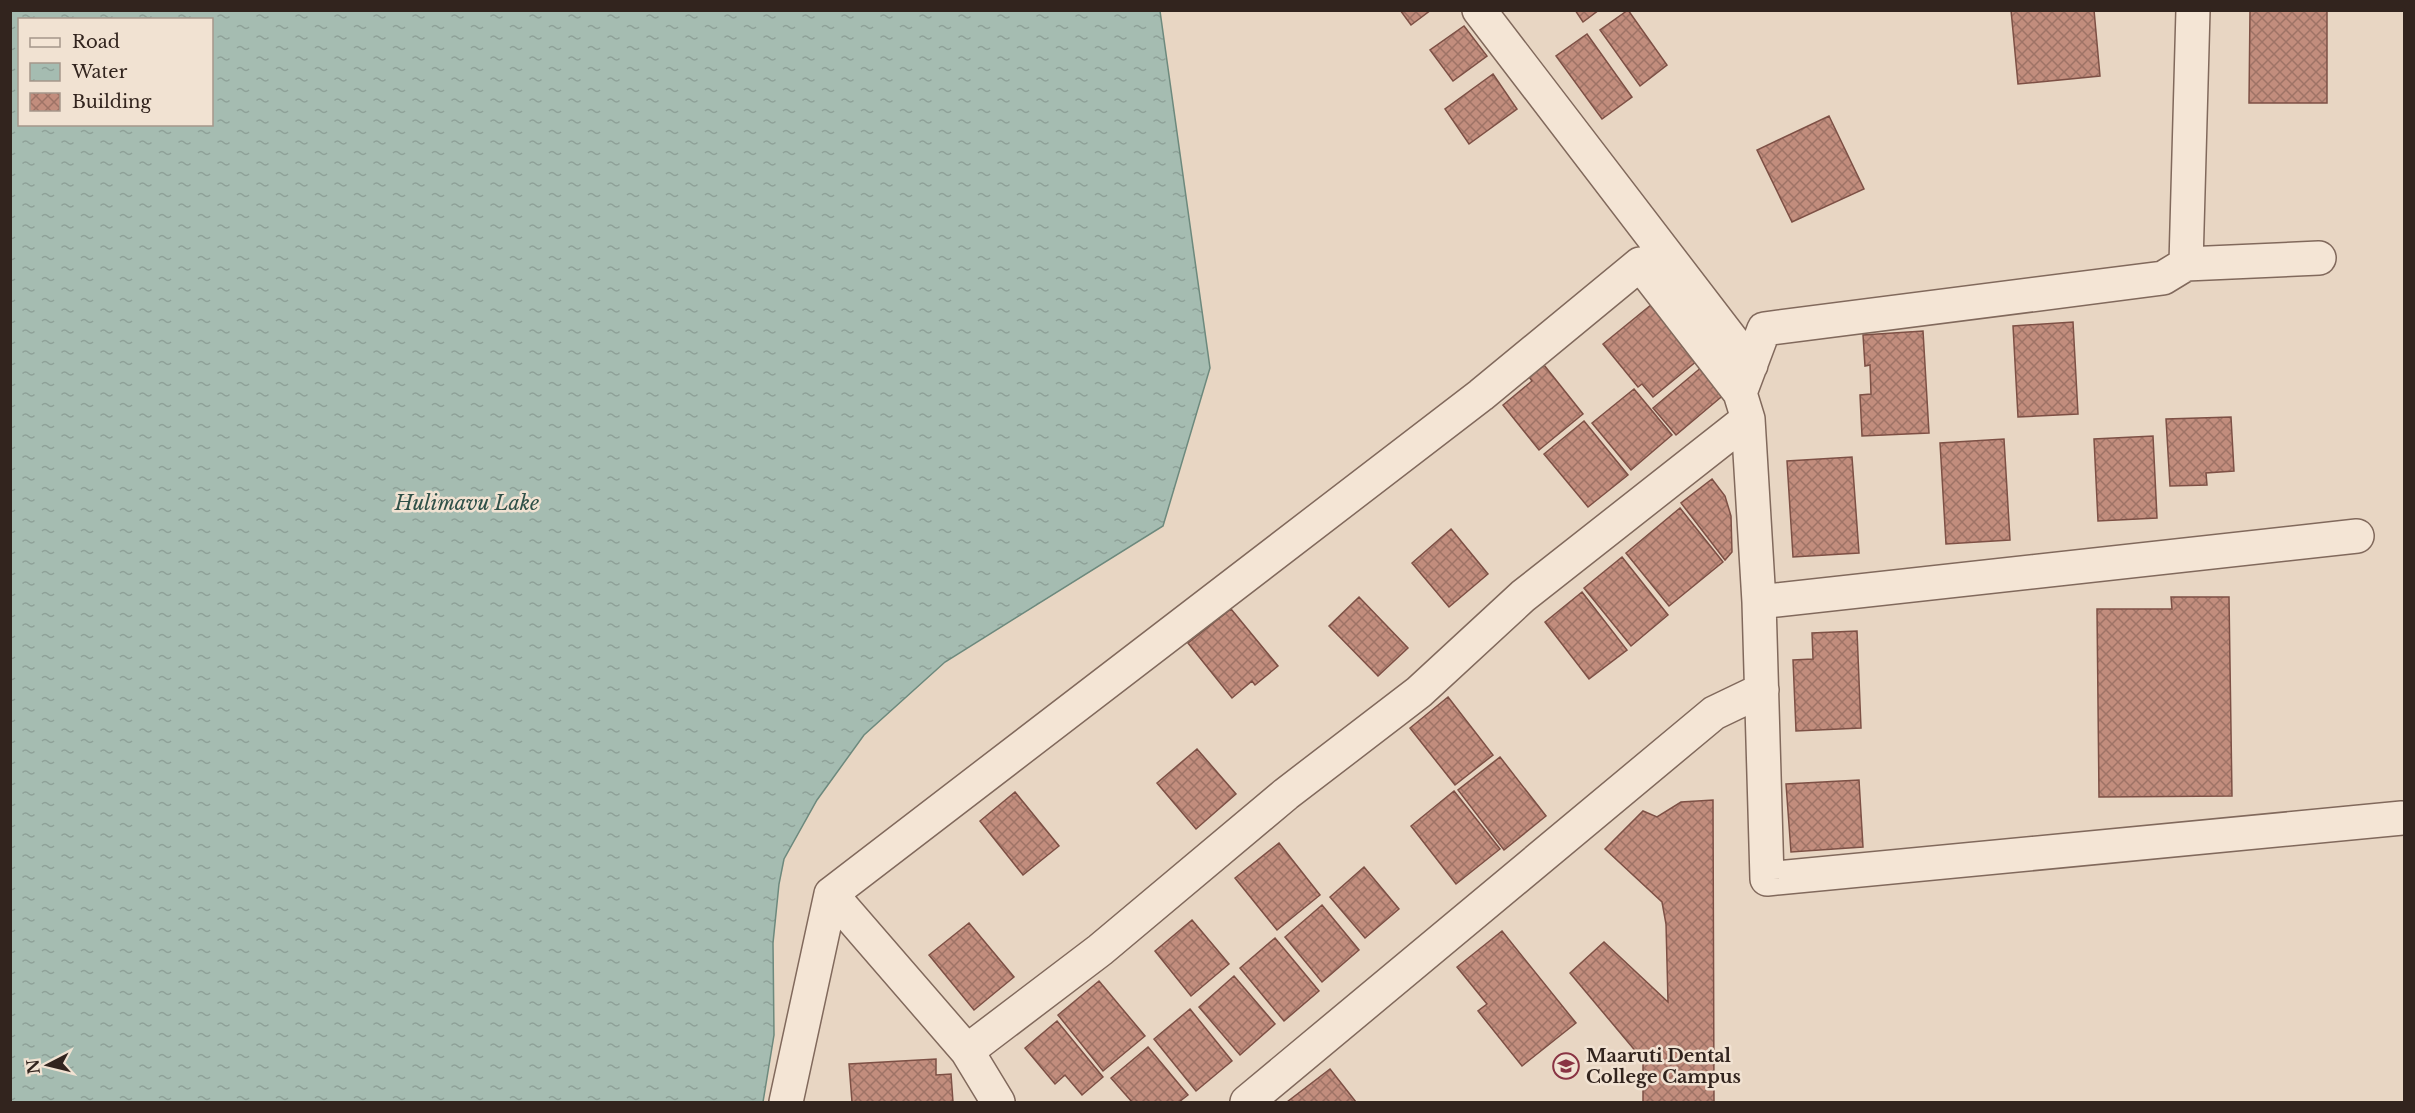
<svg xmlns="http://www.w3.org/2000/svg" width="2415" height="1113" font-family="'Libre Baskerville',serif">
	<defs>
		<pattern id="water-ripples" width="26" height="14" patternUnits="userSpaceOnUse" patternTransform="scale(1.5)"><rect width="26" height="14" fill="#a5bcb1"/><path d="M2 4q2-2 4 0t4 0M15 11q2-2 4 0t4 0" fill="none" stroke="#8ea198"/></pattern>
		<pattern id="building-cross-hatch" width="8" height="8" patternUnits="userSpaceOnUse" patternTransform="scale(1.5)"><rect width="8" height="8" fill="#c28d7d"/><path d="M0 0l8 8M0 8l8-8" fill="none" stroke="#9e7366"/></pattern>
	</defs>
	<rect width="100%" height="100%" fill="#e8d6c3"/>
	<path fill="url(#water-ripples)" stroke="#6d897d" stroke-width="1.5" fill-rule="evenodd" d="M10 11H1160L1210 368 1163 526 945 662 864 735 817 800 784 859 779 884 773 943 774 1035 763 1102H11ZM20 20H212V124H20Z"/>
	<path fill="url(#building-cross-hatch)" stroke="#7d5045" stroke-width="1.5" d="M1400 10H1431L1411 25Z
		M1575 10H1599L1583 22Z
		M1628 10 1667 65 1640 86 1600 30Z
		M2011 10H2094L2100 76 2018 84Z
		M2250 10H2327V103H2249Z
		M1464 26 1487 56 1453 81 1430 50Z
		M1587 34 1632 97 1602 119 1556 56Z
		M1493 74 1517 109 1469 144 1445 109Z
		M1829 116 1864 189 1792 222 1757 150Z
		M1657 300 1703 356 1653 397 1642 384 1638 387 1603 344Z
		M2073 322 2078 414 2018 417 2013 326Z
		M1923 331 1929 433 1862 436 1860 395 1871 394 1870 365 1865 366 1863 335Z
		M1544 365 1583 414 1539 450 1503 405 1532 381 1529 377Z
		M1703 366 1726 393 1676 435 1653 408Z
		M1634 389 1672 435 1631 470 1592 423Z
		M2231 417 2234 471 2206 473 2207 485 2170 486 2166 419Z
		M1584 421 1628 475 1588 507 1544 454Z
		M2153 436 2157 518 2098 521 2094 439Z
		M2004 439 2010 540 1946 544 1940 443Z
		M1852 457 1859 553 1793 557 1787 461Z
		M1712 479 1725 496 1731 516 1732 552 1725 560 1681 503Z
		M1680 508 1723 562 1669 606 1626 553Z
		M1451 529 1488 574 1449 607 1412 563Z
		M1622 557 1668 615 1631 646 1584 588Z
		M1582 592 1627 650 1589 679 1545 622Z
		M1359 597 1408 648 1378 676 1329 626Z
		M2171 597H2229L2232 796 2099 797 2097 609H2172Z
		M1231 609 1278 666 1255 685 1252 681 1232 698 1188 643Z
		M1857 631 1861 728 1796 731 1793 660 1813 659 1812 633Z
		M1448 697 1493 755 1455 785 1410 728Z
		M1197 749 1236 794 1196 829 1157 783Z
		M1500 757 1546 816 1504 850 1458 790Z
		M1859 780 1863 847 1791 852 1786 784Z
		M1454 791 1500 849 1456 884 1411 826Z
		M1015 792 1059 846 1023 875 980 821Z
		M1713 800 1714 1102H1643V1060L1570 973 1604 942 1668 1002 1666 924 1662 902 1605 849 1643 811 1657 817 1681 802Z
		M1279 843 1320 895 1277 930 1235 878Z
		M1364 867 1399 909 1365 938 1330 897Z
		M1322 905 1359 950 1322 982 1285 937Z
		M1192 920 1229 964 1191 996 1155 951Z
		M969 923 1014 977 974 1010 929 955Z
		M1502 931 1576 1023 1522 1066 1478 1011 1487 1004 1457 967Z
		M1275 938 1319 991 1284 1021 1240 968Z
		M1234 976 1275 1024 1240 1055 1199 1007Z
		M1099 981 1145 1036 1103 1071 1058 1015Z
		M1190 1009 1232 1061 1196 1091 1154 1039Z
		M1057 1021 1103 1077 1082 1095 1065 1075 1055 1084 1025 1048Z
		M1148 1047 1188 1095 1179 1102H1132L1111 1078Z
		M936 1059V1075L951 1074 953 1102H852L849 1064Z
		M1330 1069 1356 1102H1287Z"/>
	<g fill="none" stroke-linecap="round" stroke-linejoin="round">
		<g stroke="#81695c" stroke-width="36">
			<path id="minor" d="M1479 10 1751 365
				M2193 10 2186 264 2163 278 1764 329 1740 393 1748 419 1759 602 1767 879 2402 818
				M2186 264 2319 258
				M1759 602 2357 536
				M967 1051 1100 950 1286 794 1419 692 1523 596 1748 419
				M786 1102 831 894
				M998 1102 967 1051 831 894 1481 395 1640 264 1740 393
				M1247 1102 1714 713 1762 690"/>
		</g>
		<use href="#minor" stroke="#f4e5d5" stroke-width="33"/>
	</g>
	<defs>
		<g id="university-ring" transform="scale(1.35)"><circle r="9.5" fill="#f1e2d2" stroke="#893343" stroke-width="1.5"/><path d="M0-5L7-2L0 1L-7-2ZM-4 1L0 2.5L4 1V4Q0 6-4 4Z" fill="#893343"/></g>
	</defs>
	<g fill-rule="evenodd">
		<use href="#university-ring" x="1566" y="1066"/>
	</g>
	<g text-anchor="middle" stroke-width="5" stroke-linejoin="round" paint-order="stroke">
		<g font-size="18" font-weight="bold" fill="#32241e" stroke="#f1e2d2" text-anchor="start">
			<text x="1586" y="1062">Maaruti Dental<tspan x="1586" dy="21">College Campus</tspan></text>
		</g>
		<g font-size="20" font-style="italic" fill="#2f5048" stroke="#f1e2d2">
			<text x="467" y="510">Hulimavu Lake</text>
		</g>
	</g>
	<rect width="2415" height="1113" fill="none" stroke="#32241e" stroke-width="24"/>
	<rect x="18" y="18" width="195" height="108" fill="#f1e2d2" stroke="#a5968a" stroke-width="1.5"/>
	<rect x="30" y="38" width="30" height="9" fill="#f4e5d5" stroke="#a5968a" stroke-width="1.5"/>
	<text x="72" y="48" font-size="18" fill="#32241e">Road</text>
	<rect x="30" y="63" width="30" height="18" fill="url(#water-ripples)" stroke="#a5968a" stroke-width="1.5"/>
	<text x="72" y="78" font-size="18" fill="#32241e">Water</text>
	<rect x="30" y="93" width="30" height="18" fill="url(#building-cross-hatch)" stroke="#a5968a" stroke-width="1.5"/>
	<text x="72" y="108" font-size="18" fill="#32241e">Building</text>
	<g transform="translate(48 1065) rotate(263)" stroke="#f1e2d2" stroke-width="4.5" paint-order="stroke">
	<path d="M0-4.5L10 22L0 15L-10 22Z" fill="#32241e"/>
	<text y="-9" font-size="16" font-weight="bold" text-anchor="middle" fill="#32241e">N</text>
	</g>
</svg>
